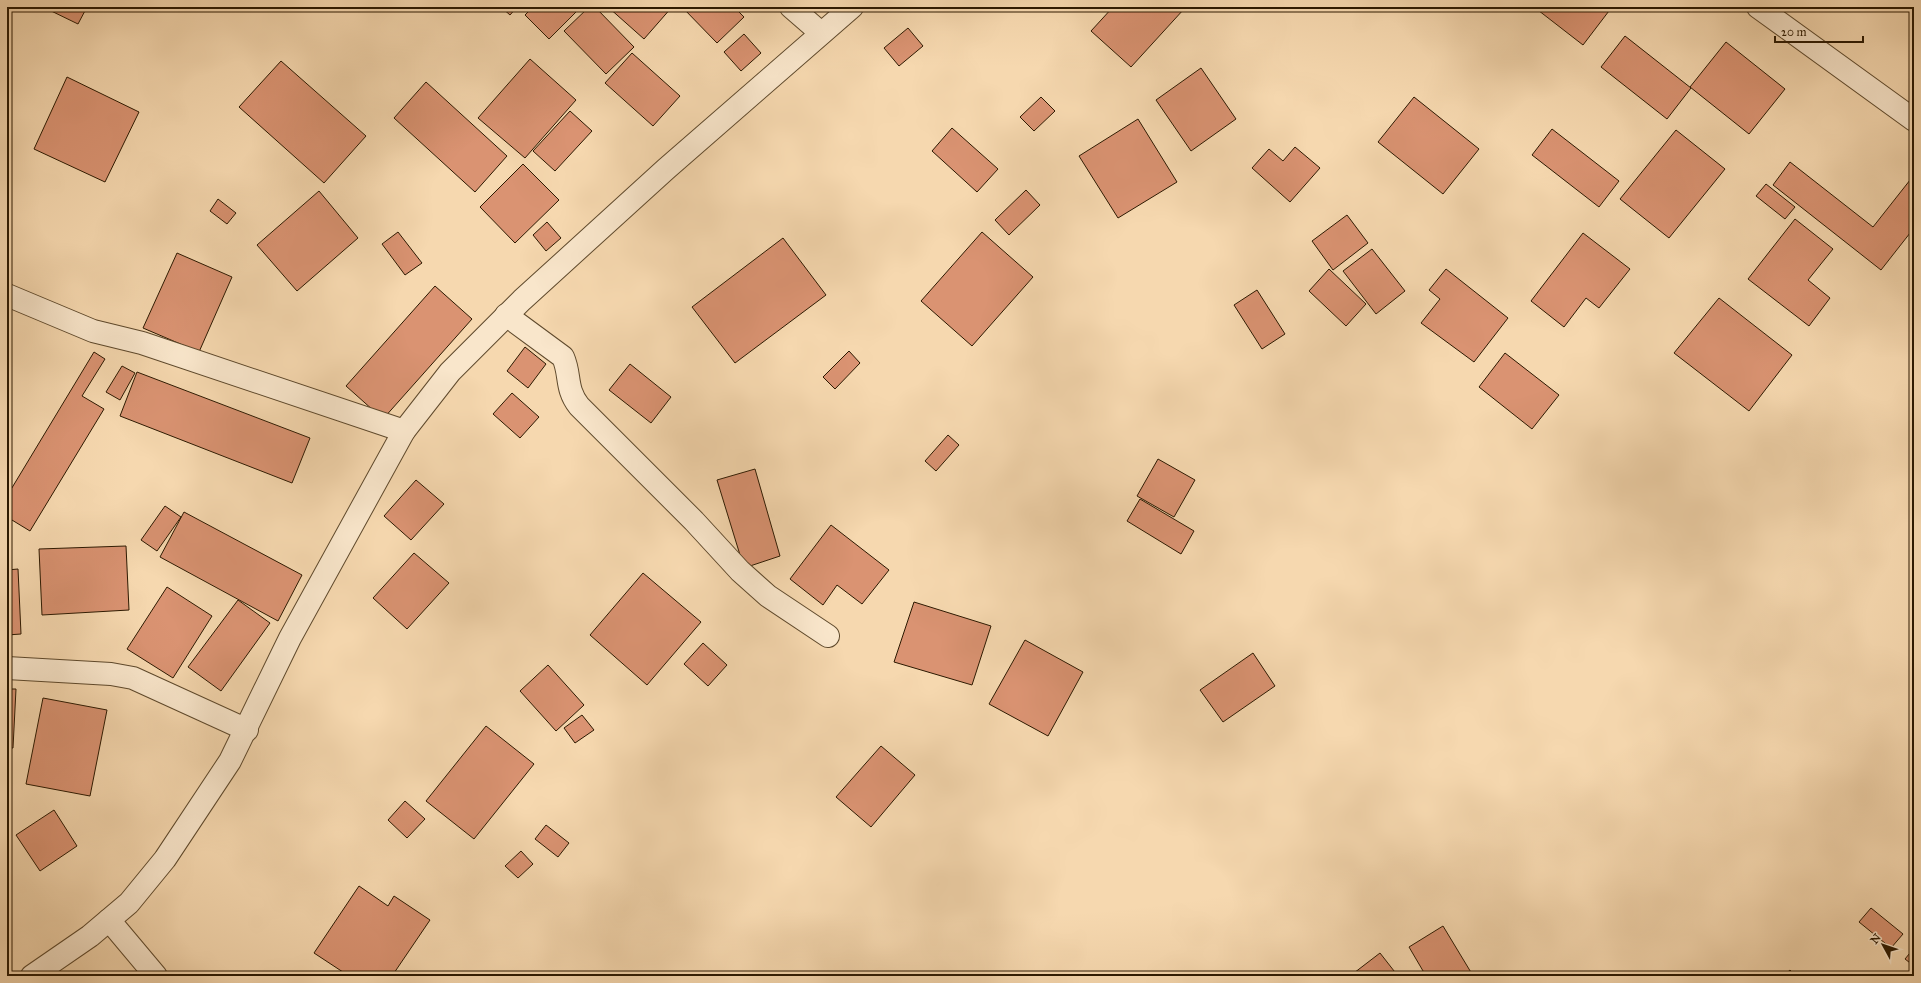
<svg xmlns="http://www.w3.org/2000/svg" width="1921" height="983" font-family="'IM FELL Great Primer',serif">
	<rect width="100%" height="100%" fill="#f6d8af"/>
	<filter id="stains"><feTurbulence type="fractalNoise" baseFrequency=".005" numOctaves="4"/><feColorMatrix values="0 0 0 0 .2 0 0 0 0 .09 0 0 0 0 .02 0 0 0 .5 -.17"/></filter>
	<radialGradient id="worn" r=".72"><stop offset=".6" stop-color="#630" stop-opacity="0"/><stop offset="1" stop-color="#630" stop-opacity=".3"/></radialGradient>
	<path fill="#da9372" stroke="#2c1901" d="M43 7H87L78 24Z
		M501 7H517L510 15Z
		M533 7H581L549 39 525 15Z
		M589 7H595L634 47 606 74 564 31Z
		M608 7H672L644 39Z
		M682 7H734L744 17 717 43Z
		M1113 7H1182L1184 9 1131 67 1091 31Z
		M1534 7H1612L1583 45Z
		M908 28 923 46 899 66 884 48Z
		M744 34 761 53 741 71 724 52Z
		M1625 36 1691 88 1667 119 1601 67Z
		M1726 42 1785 89 1749 134 1690 87Z
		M632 53 680 96 653 126 605 83Z
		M530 59 576 100 525 158 478 118Z
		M281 61 366 136 324 183 239 107Z
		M1201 68 1236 119 1191 151 1156 100Z
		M67 77 139 112 105 182 34 149Z
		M426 82 507 156 475 192 394 118Z
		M1041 97 1055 111 1034 131 1020 117Z
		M1414 97 1479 149 1443 194 1378 142Z
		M570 111 592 131 555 171 533 151Z
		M1138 119 1177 182 1118 218 1079 156Z
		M952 128 998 169 977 192 932 151Z
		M1552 129 1619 181 1599 207 1532 155Z
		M1676 130 1725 169 1669 238 1620 199Z
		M1295 147 1320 168 1290 202 1252 168 1269 149 1283 161Z
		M1790 162 1873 227 1914 175V228L1881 270 1773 185Z
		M523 164 559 200 515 243 480 207Z
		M1766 184 1795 207 1785 219 1756 196Z
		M1026 190 1040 205 1009 235 995 220Z
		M319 191 358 238 297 291 257 245Z
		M218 199 236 213 227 224 210 211Z
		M1347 215 1368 243 1333 270 1312 241Z
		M1795 219 1833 249 1808 280 1830 298 1809 326 1748 279Z
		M547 222 561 238 546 251 533 235Z
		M398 232 422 263 405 275 382 244Z
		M982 232 1033 277 972 346 921 301Z
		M1583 233 1630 269 1599 308 1586 298 1564 327 1531 301Z
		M783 238 826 295 735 363 692 307Z
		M1372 249 1405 291 1376 314 1343 271Z
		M177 253 232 277 199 352 143 328Z
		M1329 269 1366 304 1346 326 1309 291Z
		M1446 269 1508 318 1474 362 1421 323 1440 299 1429 290Z
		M435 286 472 319 383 419 346 386Z
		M1257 290 1285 334 1262 349 1234 305Z
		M1719 298 1792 355 1749 411 1674 353Z
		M525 347 546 364 528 388 507 371Z
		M849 351 860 363 835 389 823 377Z
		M94 352 105 359 82 396 104 409 30 531 7 517V496Z
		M1505 353 1559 395 1532 429 1479 387Z
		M630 364 671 397 651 423 609 390Z
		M122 366 135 373 120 400 106 392Z
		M137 372 310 438 292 483 120 416Z
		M512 393 539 417 520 438 493 414Z
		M948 435 959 445 936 471 925 461Z
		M1158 459 1195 480 1174 517 1137 496Z
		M755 469 780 556 744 568 717 480Z
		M416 480 444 504 411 540 384 516Z
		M1140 499 1194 531 1181 554 1127 521Z
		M165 506 181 517 157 551 141 540Z
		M184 512 302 575 278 621 160 557Z
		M831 525 889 570 862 604 837 585 823 605 790 579Z
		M126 546 129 610 42 615 39 549Z
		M414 553 449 583 407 629 373 598Z
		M18 569 21 634 7 635V570Z
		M643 573 701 622 647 685 590 635Z
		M167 587 212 616 173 678 127 649Z
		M238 600 270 623 221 691 188 667Z
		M914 602 991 626 972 685 894 662Z
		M1025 640 1083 672 1048 736 989 704Z
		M703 643 727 665 708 686 684 664Z
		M1253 653 1275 686 1223 722 1200 690Z
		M548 665 584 705 556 731 520 691Z
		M7 689H16L13 748H7Z
		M43 698 107 710 90 796 26 784Z
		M582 715 594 730 575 743 564 728Z
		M486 726 534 764 474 839 426 801Z
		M881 746 915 775 871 827 836 797Z
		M405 801 425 819 407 838 388 820Z
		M54 810 77 846 40 871 16 835Z
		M546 825 569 843 558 857 535 839Z
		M521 851 533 864 518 878 505 866Z
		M359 886 388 906 394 896 430 920 392 976H349L314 953Z
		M1871 908 1903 934 1891 948 1859 922Z
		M1443 926 1472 974 1469 976H1426L1409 947Z
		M1914 948V966L1905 959Z
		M1380 953 1398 976H1350Z
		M1790 970 1796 976H1783Z"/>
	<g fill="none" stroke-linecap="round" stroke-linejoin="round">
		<g stroke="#5e492c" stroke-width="24">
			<path id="minor" d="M791 7 821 33
				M1758 7 1914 120
				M7 295 93 331 142 343 404 431
				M506 315 563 357C571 375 565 388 579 406L694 521 740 571 768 596 828 636
				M7 668 111 674 133 678 247 730
				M109 920 156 976"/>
		</g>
		<g stroke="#5e492c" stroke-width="24">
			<path id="tertiary" d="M32 976 90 936 129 903 165 859 230 761 290 638 404 431 450 372 522 300 666 169 852 7"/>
		</g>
		<use href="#minor" stroke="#f9e6cb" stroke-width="22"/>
		<use href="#tertiary" stroke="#f9e6cb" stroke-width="22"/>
	</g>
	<rect width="1921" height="983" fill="none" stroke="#f6d8af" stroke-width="24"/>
	<rect x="8" y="8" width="1905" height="967" fill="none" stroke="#2c1901" stroke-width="2"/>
	<rect x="12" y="12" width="1897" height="959" fill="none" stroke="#2c1901"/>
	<g transform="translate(1883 945) rotate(310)" stroke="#f9e6cb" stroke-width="3" paint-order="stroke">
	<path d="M0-3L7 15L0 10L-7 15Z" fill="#2c1901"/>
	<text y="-6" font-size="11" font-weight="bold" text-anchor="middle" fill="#2c1901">N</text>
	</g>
	<path d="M1775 36v6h88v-6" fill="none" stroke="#2c1901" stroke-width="2"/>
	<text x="1781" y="36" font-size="12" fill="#2c1901" stroke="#f9e6cb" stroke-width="3" paint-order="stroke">20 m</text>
	<rect width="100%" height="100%" filter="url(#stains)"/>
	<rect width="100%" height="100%" fill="url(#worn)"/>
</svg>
